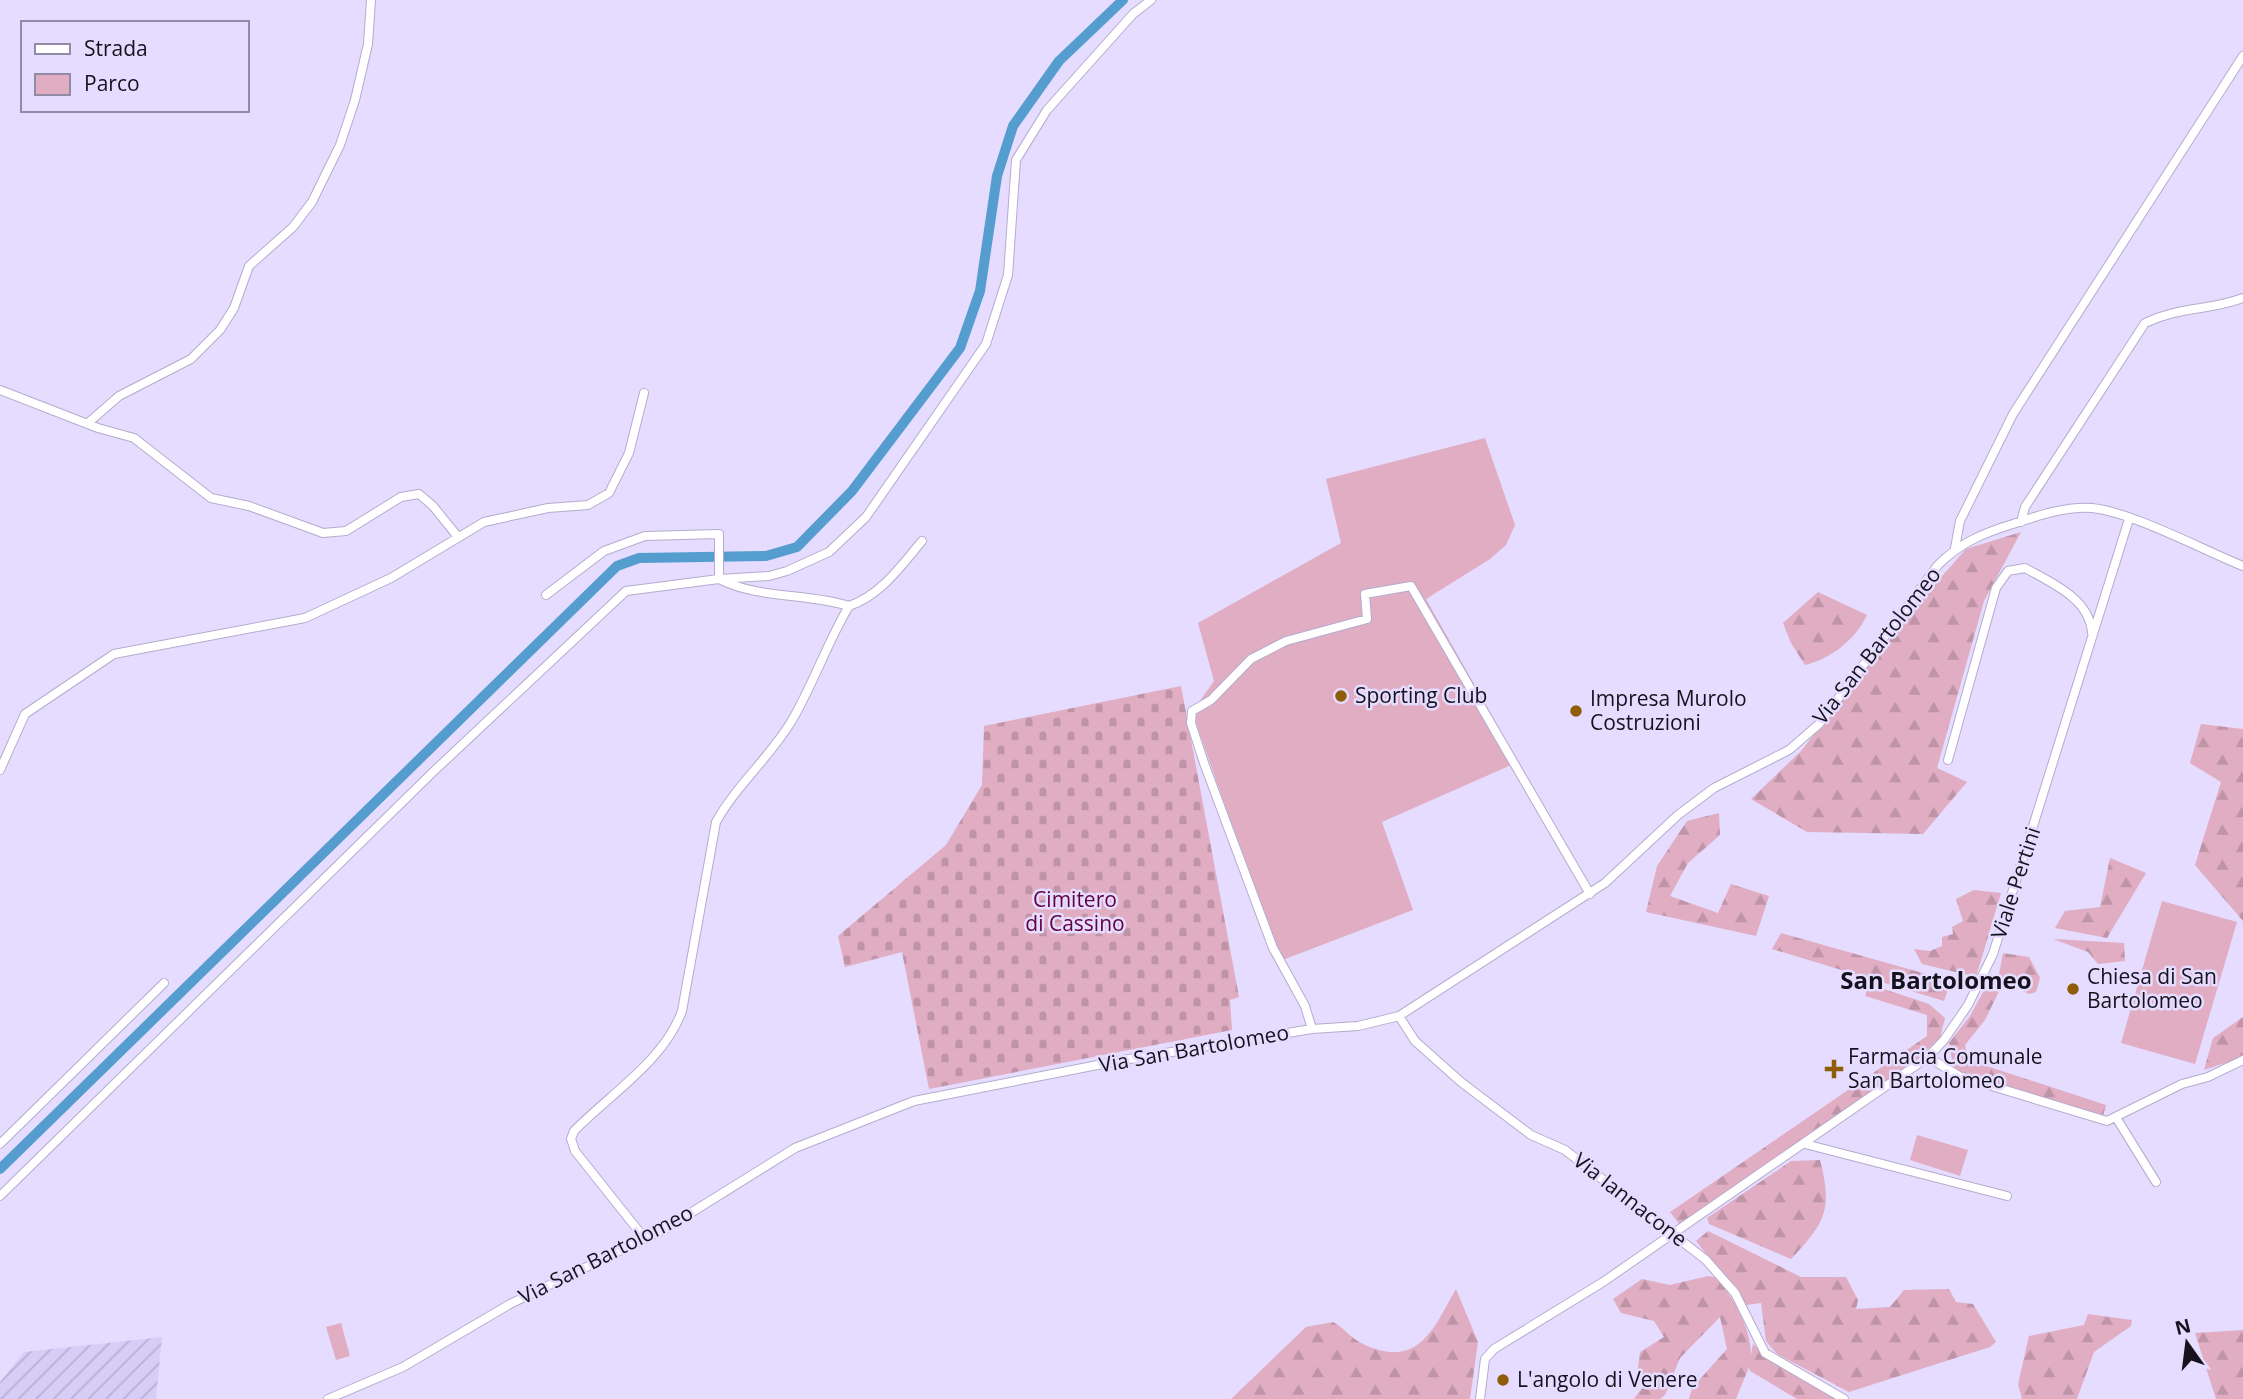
<svg xmlns="http://www.w3.org/2000/svg" width="2243" height="1399" font-family="'Open Sans',sans-serif">
	<defs>
		<pattern id="industrial-furrows" width="10" height="10" patternUnits="userSpaceOnUse" patternTransform="scale(1.75)"><rect width="10" height="10" fill="#d7cdf6"/><path d="M-1 1l2-2M0 10L10 0M9 11l2-2" fill="none" stroke="#b8afd2"/></pattern>
		<pattern id="forest-firs" width="22" height="20" patternUnits="userSpaceOnUse" patternTransform="scale(1.75)"><rect width="22" height="20" fill="#e0adc3"/><path d="M5 1l3.5 6h-7zM16 11l3.5 6h-7z" fill="#bf94a7"/></pattern>
		<pattern id="cemetery-stones" width="16" height="16" patternUnits="userSpaceOnUse" patternTransform="scale(1.75)"><rect width="16" height="16" fill="#e0adc3"/><path d="M2 7V4a2 2 0 0 1 4 0v3zM10 15v-3a2 2 0 0 1 4 0v3z" fill="#bf94a7"/></pattern>
	</defs>
	<rect width="100%" height="100%" fill="#e5dcff"/>
	<path fill="url(#industrial-furrows)" d="M162 1337 156 1399H0V1382L24 1352Z"/>
	<path fill="url(#forest-firs)" d="M2021 532 1984 601 1937 768 1967 782 1923 834 1807 832 1751 799 1801 751 1919 602 1966 549Z
		M1818 592 1867 615C1856 639 1831 659 1805 665L1791 643 1783 623Z
		M2201 724 2243 729V921L2195 865 2221 782 2190 763Z
		M1719 813 1720 835 1688 863 1670 896 1718 913 1731 884 1769 896 1756 936 1646 912 1657 866 1687 821Z
		M2110 858 2146 873 2107 938 2055 928 2065 911 2100 907Z
		M1974 890 2001 893 1976 977 1922 964 1914 949 1930 951 1942 946V937L1953 934 1952 927 1963 921 1956 899Z
		M1781 933 1951 981 1944 1001 1772 949Z
		M2053 939 2124 943 2125 961 2098 964 2088 952Z
		M2003 953 2029 957 2040 978 2036 992 2029 994 1998 979Z
		M1988 983 2001 987 1985 1020 1965 1045 1968 1060 2106 1105 2103 1116 1958 1071 1953 1065 1949 1043 1970 1016Z
		M1869 984 1929 1004 1945 1018 1940 1038 1918 1058 1680 1225 1670 1212 1927 1036V1015L1865 996Z
		M2243 1017V1057L2204 1070 2213 1038Z
		M1820 1160C1833 1210 1825 1223 1791 1259L1709 1224 1707 1218 1791 1161Z
		M1708 1231 1801 1277H1846L1858 1300 1856 1309 1890 1307 1904 1290 1949 1289 1956 1302 1973 1304 1996 1342 1990 1347 1849 1392 1777 1354 1766 1341 1761 1303 1746 1305 1696 1241Z
		M1708 1276 1718 1278C1734 1300 1751 1328 1751 1355L1753 1344 1770 1359 1843 1399H1797L1750 1371 1749 1367 1736 1399H1689L1692 1388 1727 1349 1720 1317 1680 1358 1665 1395 1660 1399H1634L1644 1385 1637 1376 1640 1352 1664 1337 1654 1321 1621 1313 1613 1299 1642 1279 1670 1285Z
		M1456 1289 1478 1342 1470 1399H1231L1306 1327 1333 1322C1344 1328 1352 1339 1363 1344 1419 1370 1433 1329 1456 1289Z
		M2088 1314 2132 1320 2131 1326 2094 1352 2077 1399H2022L2018 1384 2029 1336 2084 1325Z
		M2243 1330V1399H2216L2195 1333Z"/>
	<path fill="url(#cemetery-stones)" d="M1181 686 1239 997 1230 1000 1232 1030 929 1089 902 952 845 967 838 936 946 845 982 785 984 726Z"/>
	<path fill="#e0adc3" d="M1485 438 1515 525 1506 545 1490 559 1426 599 1518 762 1382 822 1413 910 1280 961 1192 712 1214 681 1198 623 1341 543 1326 479Z
		M2162 901 2237 922 2195 1064 2121 1043Z
		M1917 1135 1968 1150 1960 1176 1910 1160Z
		M341 1323 350 1356 336 1360 326 1327Z"/>
	<g fill="none" stroke-linecap="round" stroke-linejoin="round">
		<path stroke="#559ccf" stroke-width="10" d="M0 1169 617 566 639 558 766 556 797 547 852 491 960 348 980 291 997 176 1013 126 1059 61 1123 0"/>
		<g stroke="#b4accd" stroke-width="10">
			<path id="street" d="M0 390 98 428 134 438 211 498 249 506 323 533 346 531 401 497 419 494 433 506 458 537
				M88 423 119 396 191 359 220 330 234 308 249 266 293 227 312 202 340 145 355 100 368 44 371 0
				M2021 522 2025 507 2145 323C2181 306 2208 311 2243 298
				M1955 548 1960 521 2013 414 2243 56
				M546 595 604 551 645 536 719 534V579C758 599 807 593 849 606 827 643 813 685 791 722 769 758 736 786 716 822L682 1011C664 1061 610 1094 574 1131L571 1139 575 1151 645 1239
				M849 606C881 595 901 566 922 541
				M1948 760 1996 588 2008 571 2025 568C2052 583 2090 599 2092 633
				M0 770 25 714 114 654 305 618 391 578 484 522 548 508 588 505 609 493 629 453 644 393
				M1399 1016 1415 1041 1461 1082 1531 1135 1565 1150 1706 1260 1735 1293 1765 1353 1844 1399
				M1312 1029 1305 1006 1273 948 1204 763 1191 723 1192 711 1211 700 1251 659 1286 641 1367 619 1365 594 1411 586 1590 894
				M1928 1057 1959 1076 2107 1121 2182 1084 2208 1077 2243 1060
				M2117 1119 2156 1182
				M0 1144 164 983
				M1805 1144 2007 1196
				M0 1196 433 772 626 591 719 579 769 576 787 571 829 552 866 517 986 344 1008 275 1016 160 1047 110 1133 14 1151 0
				M328 1399 403 1367 510 1304 665 1229 795 1148 914 1101 1123 1060 1312 1029 1358 1026 1399 1016 1605 883 1678 815 1714 788 1789 750 1819 724 1938 565C1960 543 1983 533 2013 524 2037 516 2066 506 2092 508 2132 512 2203 550 2243 566
				M1480 1399 1485 1359 1494 1349 1603 1282 1928 1057 1944 1040 1968 1005 1993 954 2129 519"/>
		</g>
		<use href="#street" stroke="#fff" stroke-width="8"/>
	</g>
	<g fill="#8f5d0a" stroke="#e5dcff" stroke-width="2.5">
		<circle cx="1341" cy="696" r="7"/>
		<circle cx="1576" cy="711" r="7"/>
		<circle cx="2073" cy="989" r="7"/>
		<path d="M1830.5 1058.5h7v7h7v7h-7v7h-7v-7h-7v-7h7z"/>
		<circle cx="1503" cy="1380" r="7"/>
	</g>
	<g text-anchor="middle" stroke-width="5" stroke-linejoin="round" paint-order="stroke">
		<g font-size="21" fill="#15121d" stroke="#e5dcff">
			<text transform="translate(1877 646) rotate(-52)" y="7">Via San Bartolomeo</text>
			<text transform="translate(2016 883) rotate(-72)" y="7">Viale Pertini</text>
			<text transform="translate(1194 1049) rotate(-10)" y="7">Via San Bartolomeo</text>
			<text transform="translate(1630 1200) rotate(38)" y="7">Via Iannacone</text>
			<text transform="translate(606 1255) rotate(-27)" y="7">Via San Bartolomeo</text>
		</g>
		<g font-size="21" fill="#15121d" stroke="#e5dcff" text-anchor="start">
			<text x="1355" y="703">Sporting Club</text>
			<text x="1590" y="706">Impresa Murolo<tspan x="1590" dy="24">Costruzioni</tspan></text>
			<text x="2087" y="984">Chiesa di San<tspan x="2087" dy="24">Bartolomeo</tspan></text>
			<text x="1848" y="1064">Farmacia Comunale<tspan x="1848" dy="24">San Bartolomeo</tspan></text>
			<text x="1517" y="1387">L'angolo di Venere</text>
		</g>
		<g font-size="21" fill="#61013d" stroke="#e5dcff">
			<text x="1075" y="907">Cimitero<tspan x="1075" dy="24">di Cassino</tspan></text>
		</g>
		<g font-size="24" font-weight="bold" fill="#15121d" stroke="#e5dcff">
			<text x="1936" y="989">San Bartolomeo</text>
		</g>
	</g>
	<rect x="21" y="21" width="228" height="91" fill="#e5dcff" stroke="#928ba5" stroke-width="2"/>
	<rect x="35" y="44" width="35" height="10" fill="#ffffff" stroke="#928ba5" stroke-width="2"/>
	<text x="84" y="56" font-size="21" fill="#15121d">Strada</text>
	<rect x="35" y="74" width="35" height="21" fill="#e0adc3" stroke="#928ba5" stroke-width="2"/>
	<text x="84" y="91" font-size="21" fill="#15121d">Parco</text>
	<g transform="translate(2187 1343) rotate(346)" stroke="#e5dcff" stroke-width="5" paint-order="stroke">
	<path d="M0-5L12 26L0 18L-12 26Z" fill="#15121d"/>
	<text y="-10" font-size="19" font-weight="bold" text-anchor="middle" fill="#15121d">N</text>
	</g>
</svg>
